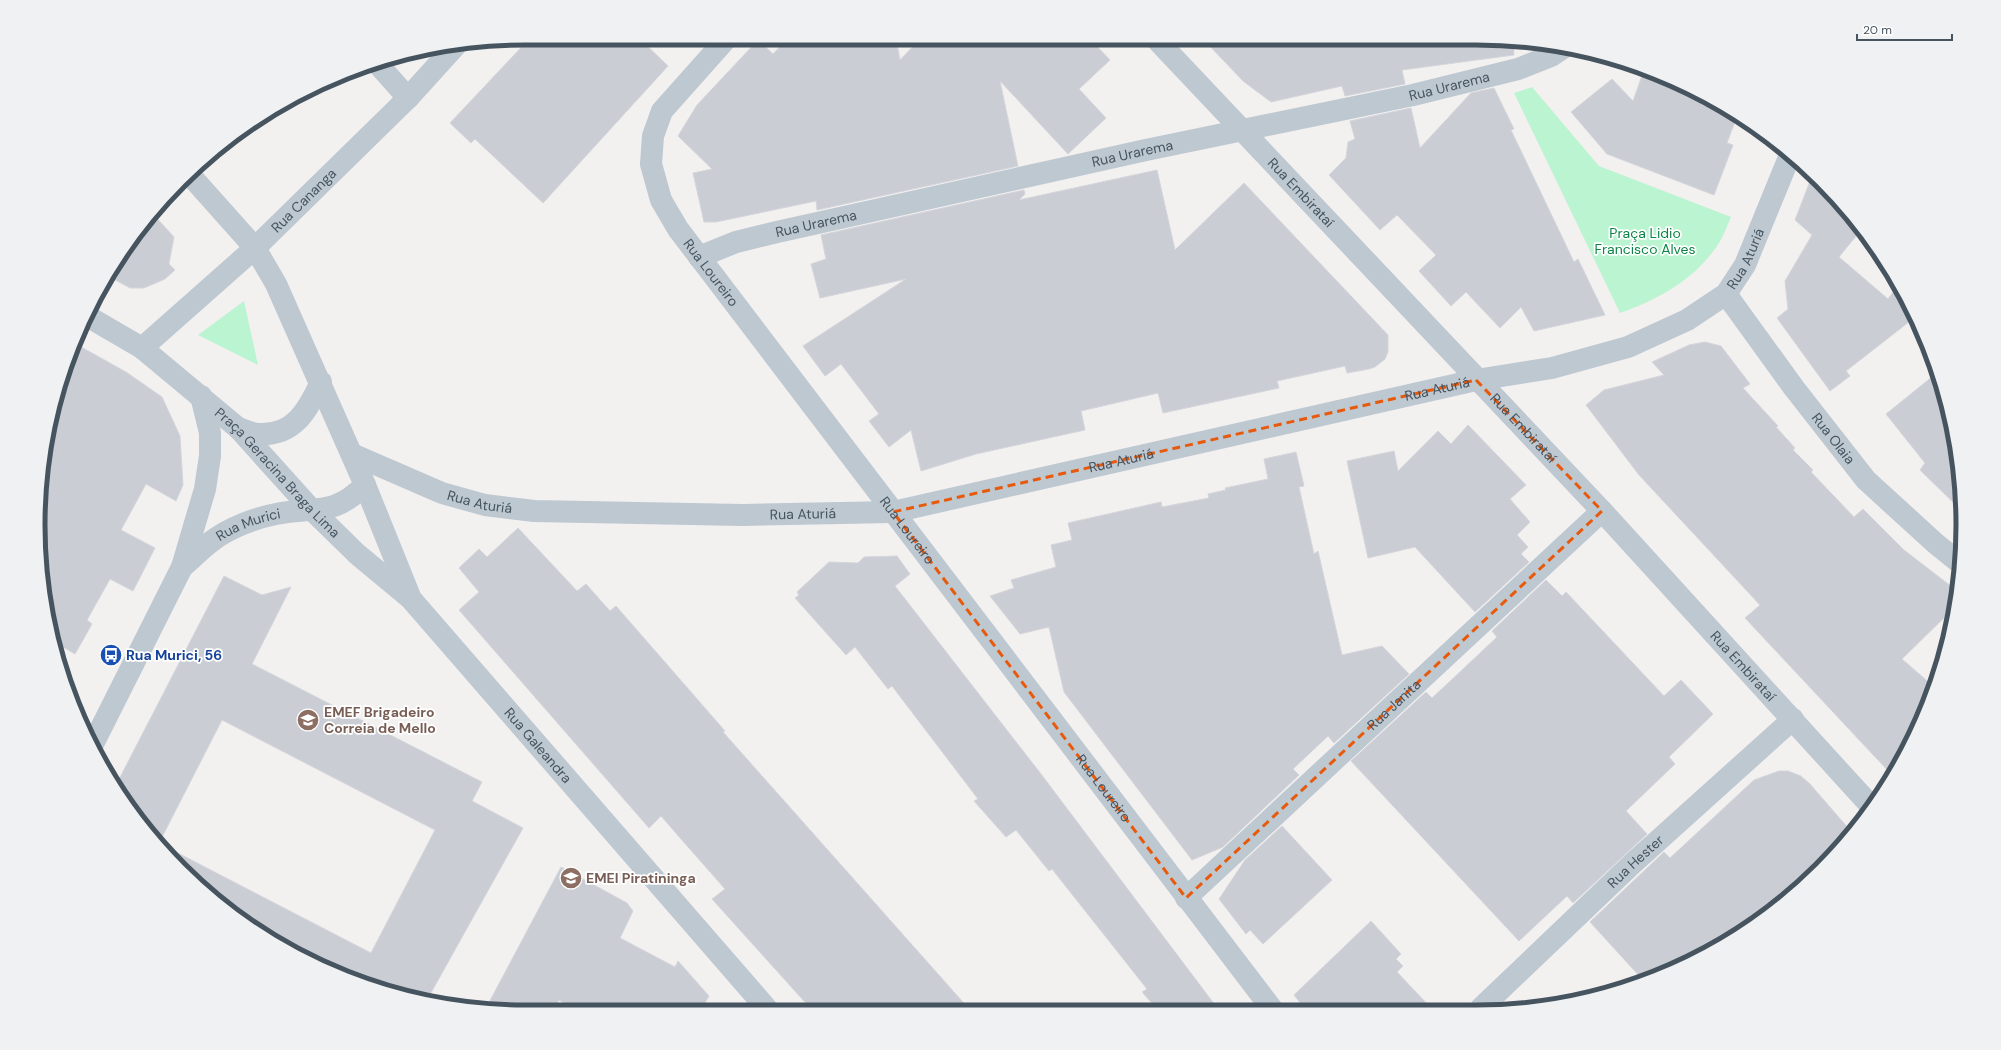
<svg xmlns="http://www.w3.org/2000/svg" width="2001" height="1050" font-family="'DM Sans',sans-serif">
	<rect width="100%" height="100%" fill="#f3f0f0"/>
	<path fill="#bbf4d1" d="M1532 87 1599 166 1731 217C1726 228 1722 241 1714 250 1692 281 1655 301 1620 313L1514 93Z
		M244 301 258 365 198 335Z"/>
	<path fill="#cacdd3" stroke="#d4d6dc" d="M530 38H639L668 66 543 203 475 139 471 143 450 123Z
		M788 38H896L900 60 921 38 1090 39 1110 60 1079 89 1106 118 1068 154 1000 81 1018 166 817 210 816 201 716 222H704L693 173 712 169 678 136 697 105 758 40 773 54Z
		M1203 39H1508L1513 40 1514 55 1402 70 1405 84 1345 96 1342 86 1271 102 1243 81Z
		M1644 70 1692 88 1737 116 1727 143 1733 145 1714 195 1607 154 1571 112 1612 79 1633 101Z
		M1494 88 1514 129 1511 130 1574 262 1578 259 1605 315 1534 331 1521 307 1500 328 1466 292 1451 306 1419 271 1436 255 1397 215 1380 230 1329 175 1346 158 1348 142 1355 139 1350 121 1411 108 1420 148 1471 93Z
		M1157 170 1175 250 1244 183 1388 335V352L1385 359 1375 367 1369 369 1347 373 1345 366 1277 381 1279 388 1163 413 1158 393 1081 411 1085 430 976 454 921 471 911 430 889 447 869 421 879 414 841 364 825 376 803 346 906 279 820 298 811 264 826 259 821 235 1024 190 1025 194 1019 200Z
		M1812 176 1842 204 1861 230 1839 257 1888 299 1899 284 1914 318 1846 371 1850 376 1830 391 1777 318 1788 309 1785 281 1812 235 1795 220Z
		M152 213 174 237 169 264 175 270 165 279 144 288H130L108 276 120 255Z
		M1705 342 1721 346 1750 384 1743 388 1778 426 1776 427 1795 448 1793 450 1813 470 1811 472 1854 517 1863 509 1904 550 1956 590 1953 609 1902 659 1933 686 1913 741 1891 774 1745 618 1760 605 1639 475 1586 405 1604 390 1664 375 1652 362 1689 345Z
		M74 343 126 372 162 397 180 436 183 485 176 501 146 484 121 530 155 548 133 591 110 579 87 620 92 624 75 654 53 641 39 557V493L55 399Z
		M1938 372 1959 462 1960 509 1920 470 1925 463 1886 414Z
		M1468 425 1526 485 1510 499 1530 522 1517 535 1528 547 1521 554 1529 562 1475 612 1415 547 1368 558 1347 461 1394 451 1398 471 1438 431 1451 444Z
		M1296 452 1304 486 1299 487 1314 554 1318 551 1342 655 1382 646 1409 674 1334 743 1328 736 1293 769 1299 775 1223 847 1192 860 1064 692 1049 627 1020 634 990 596 1014 588 1011 580 1056 567 1051 545 1072 540 1068 523 1161 502 1162 507 1209 498 1208 494 1226 490 1225 488 1268 479 1264 459Z
		M518 528 577 591 586 584 610 611 616 606 725 731 723 732 970 1010H812L712 899 725 889 681 839 661 816 649 828 459 610 479 592 459 568 479 549 487 557Z
		M897 556 910 574 895 586 1041 774 1218 1009H1157L1142 992 1147 989 1052 869 1049 871 1016 830 1006 837 974 801 978 799 892 686 888 689 855 647 846 655 795 598 799 595 797 592 829 562 858 563 864 557Z
		M224 576 262 595 291 587 252 664 482 782 472 801 523 828 427 1000 399 995 309 962 229 912 180 869 170 856 174 851 371 953 435 830 222 720 159 843 120 796 115 787Z
		M1546 580 1562 596 1566 592 1664 696 1681 680 1713 714 1669 757 1675 764 1626 811 1647 834 1573 903 1567 896 1519 941 1351 761 1426 692 1432 698 1462 670 1497 637 1492 631Z
		M1779 771H1788L1801 776 1810 784 1849 829 1833 845 1838 850 1772 912 1662 975 1643 980 1590 922 1664 852 1670 858 1754 780Z
		M1282 826 1332 880 1263 944 1250 930 1246 934 1219 899 1245 860Z
		M561 867 627 903 633 911 620 938 675 967 678 961 709 996 701 1010 577 1011 559 1000 553 1011 485 1010Z
		M1371 921 1401 954 1396 959 1403 966 1397 972 1431 1008 1305 1009 1294 995Z"/>
	<g fill="none" stroke-linecap="round" stroke-linejoin="round">
		<g stroke="#bdc8d1" stroke-width="22">
			<path id="s1" d="M727 38 662 111 653 136 651 164 661 200 678 229 1272 1009"/>
			<path id="s2" d="M1156 39 1602 511 1870 805"/>
			<path d="M376 62 408 98"/>
			<path id="s3" d="M190 175 255 248 276 284 365 485 411 599 768 1010"/>
			<path id="s4" d="M699 257 736 242 777 232 1146 150 1413 95 1518 69 1551 56 1563 48"/>
			<path id="s5" d="M1726 294 1794 388 1866 480 1935 543 1961 564"/>
			<path id="s6" d="M87 316 142 348 238 428 312 510 357 554 410 598"/>
			<path id="s7" d="M142 348 255 248 408 98 456 45"/>
			<path d="M238 428C244 430 252 434 259 434 294 436 308 410 321 382"/>
			<path id="s8" d="M352 454 442 493 485 505 534 511 743 515 893 512 1476 380 1552 368 1628 347 1687 320 1726 294 1745 265 1790 155"/>
			<path id="s9" d="M182 567C192 559 201 549 212 541 229 528 255 518 276 514 316 506 333 517 365 485"/>
			<path d="M93 744 182 567 205 489 210 456V433L201 396"/>
			<path id="s10" d="M1186 898 1602 511"/>
			<path id="s11" d="M1481 1008 1632 864 1793 719"/>
		</g>
	</g>
	<path fill="none" stroke="#e8590c" stroke-width="3" stroke-dasharray="8 5" stroke-linejoin="round" d="M1476 380 1602 511 1186 898 893 512Z"/>
	<defs>
		<g id="bus-disc" transform="scale(1.15)"><circle r="9.5" fill="#1a4fb4" stroke="#fff"/><path d="M-5-6H5V4H4V6H2V4H-2V6H-4V4H-5ZM-3.5-4V0h7V-4ZM-3.5 1.2v1.5H-2V1.2ZM2 1.2v1.5H3.5V1.2Z" fill="#fff"/></g>
		<g id="school-disc" transform="scale(1.15)"><circle r="9.5" fill="#8d6e63" stroke="#fff"/><path d="M0-5L7-2L0 1L-7-2ZM-4 1L0 2.5L4 1V4Q0 6-4 4Z" fill="#fff"/></g>
	</defs>
	<g fill-rule="evenodd">
		<use href="#bus-disc" x="111" y="655"/>
		<use href="#school-disc" x="308" y="720"/>
		<use href="#school-disc" x="571" y="878"/>
	</g>
	<g text-anchor="middle" stroke-width="3.5" stroke-linejoin="round" paint-order="stroke">
		<g font-size="14" fill="#465460" stroke="#fff">
			<text dy="5" stroke="none"><textPath href="#s4" startOffset="770">Rua Urarema</textPath></text>
			<text dy="5" stroke="none"><textPath href="#s4" startOffset="446">Rua Urarema</textPath></text>
			<text dy="5" stroke="none"><textPath href="#s2" startOffset="211">Rua Embirataí</textPath></text>
			<text dy="5" stroke="none"><textPath href="#s7" startOffset="219">Rua Cananga</textPath></text>
			<text dy="5" stroke="none"><textPath href="#s4" startOffset="122">Rua Urarema</textPath></text>
			<text dy="5" stroke="none"><textPath href="#s8" startOffset="1457">Rua Aturiá</textPath></text>
			<text dy="5" stroke="none"><textPath href="#s1" startOffset="278">Rua Loureiro</textPath></text>
			<text dy="5" stroke="none"><textPath href="#s8" startOffset="1109">Rua Aturiá</textPath></text>
			<text dy="5" stroke="none"><textPath href="#s2" startOffset="535">Rua Embirataí</textPath></text>
			<text dy="5" stroke="none"><textPath href="#s5" startOffset="180">Rua Olaia</textPath></text>
			<text dy="5" stroke="none"><textPath href="#s8" startOffset="785">Rua Aturiá</textPath></text>
			<text dy="5" stroke="none"><textPath href="#s6" startOffset="248">Praça Geracina Braga Lima</textPath></text>
			<text dy="5" stroke="none"><textPath href="#s8" startOffset="137">Rua Aturiá</textPath></text>
			<text dy="5" stroke="none"><textPath href="#s8" startOffset="461">Rua Aturiá</textPath></text>
			<text dy="5" stroke="none"><textPath href="#s9" startOffset="80">Rua Murici</textPath></text>
			<text dy="5" stroke="none"><textPath href="#s1" startOffset="602">Rua Loureiro</textPath></text>
			<text dy="5" stroke="none"><textPath href="#s2" startOffset="859">Rua Embirataí</textPath></text>
			<text dy="5" stroke="none"><textPath href="#s10" startOffset="284">Rua Janita</textPath></text>
			<text dy="5" stroke="none"><textPath href="#s3" startOffset="676">Rua Galeandra</textPath></text>
			<text dy="5" stroke="none"><textPath href="#s1" startOffset="926">Rua Loureiro</textPath></text>
			<text dy="5" stroke="none"><textPath href="#s11" startOffset="213">Rua Hester</textPath></text>
		</g>
		<g font-size="14" fill="#0e8448" stroke="#fff">
			<text x="1645" y="238">Praça Lidio<tspan x="1645" dy="16">Francisco Alves</tspan></text>
		</g>
		<g font-size="14" font-weight="bold" fill="#164399" stroke="#fff" text-anchor="start">
			<text x="126" y="660">Rua Murici, 56</text>
		</g>
		<g font-size="14" font-weight="bold" fill="#785e54" stroke="#fff" text-anchor="start">
			<text x="324" y="717">EMEF Brigadeiro<tspan x="324" dy="16">Correia de Mello</tspan></text>
			<text x="586" y="883">EMEI Piratininga</text>
		</g>
	</g>
	<path d="M0 0H2001V1050H0ZM525 45H1476A480 480 0 0 1 1956 525V525A480 480 0 0 1 1476 1005H525A480 480 0 0 1 45 525V525A480 480 0 0 1 525 45Z" fill="#f0f1f2" fill-rule="evenodd"/>
	<path fill="none" stroke="#465460" stroke-width="5" d="M525 45H1476A480 480 0 0 1 1956 525V525A480 480 0 0 1 1476 1005H525A480 480 0 0 1 45 525V525A480 480 0 0 1 525 45Z"/>
	<path d="M1857 34v6h95v-6" fill="none" stroke="#465460" stroke-width="2"/>
	<text x="1863" y="34" font-size="12" fill="#465460" stroke="#ffffff" stroke-width="3" paint-order="stroke">20 m</text>
</svg>
